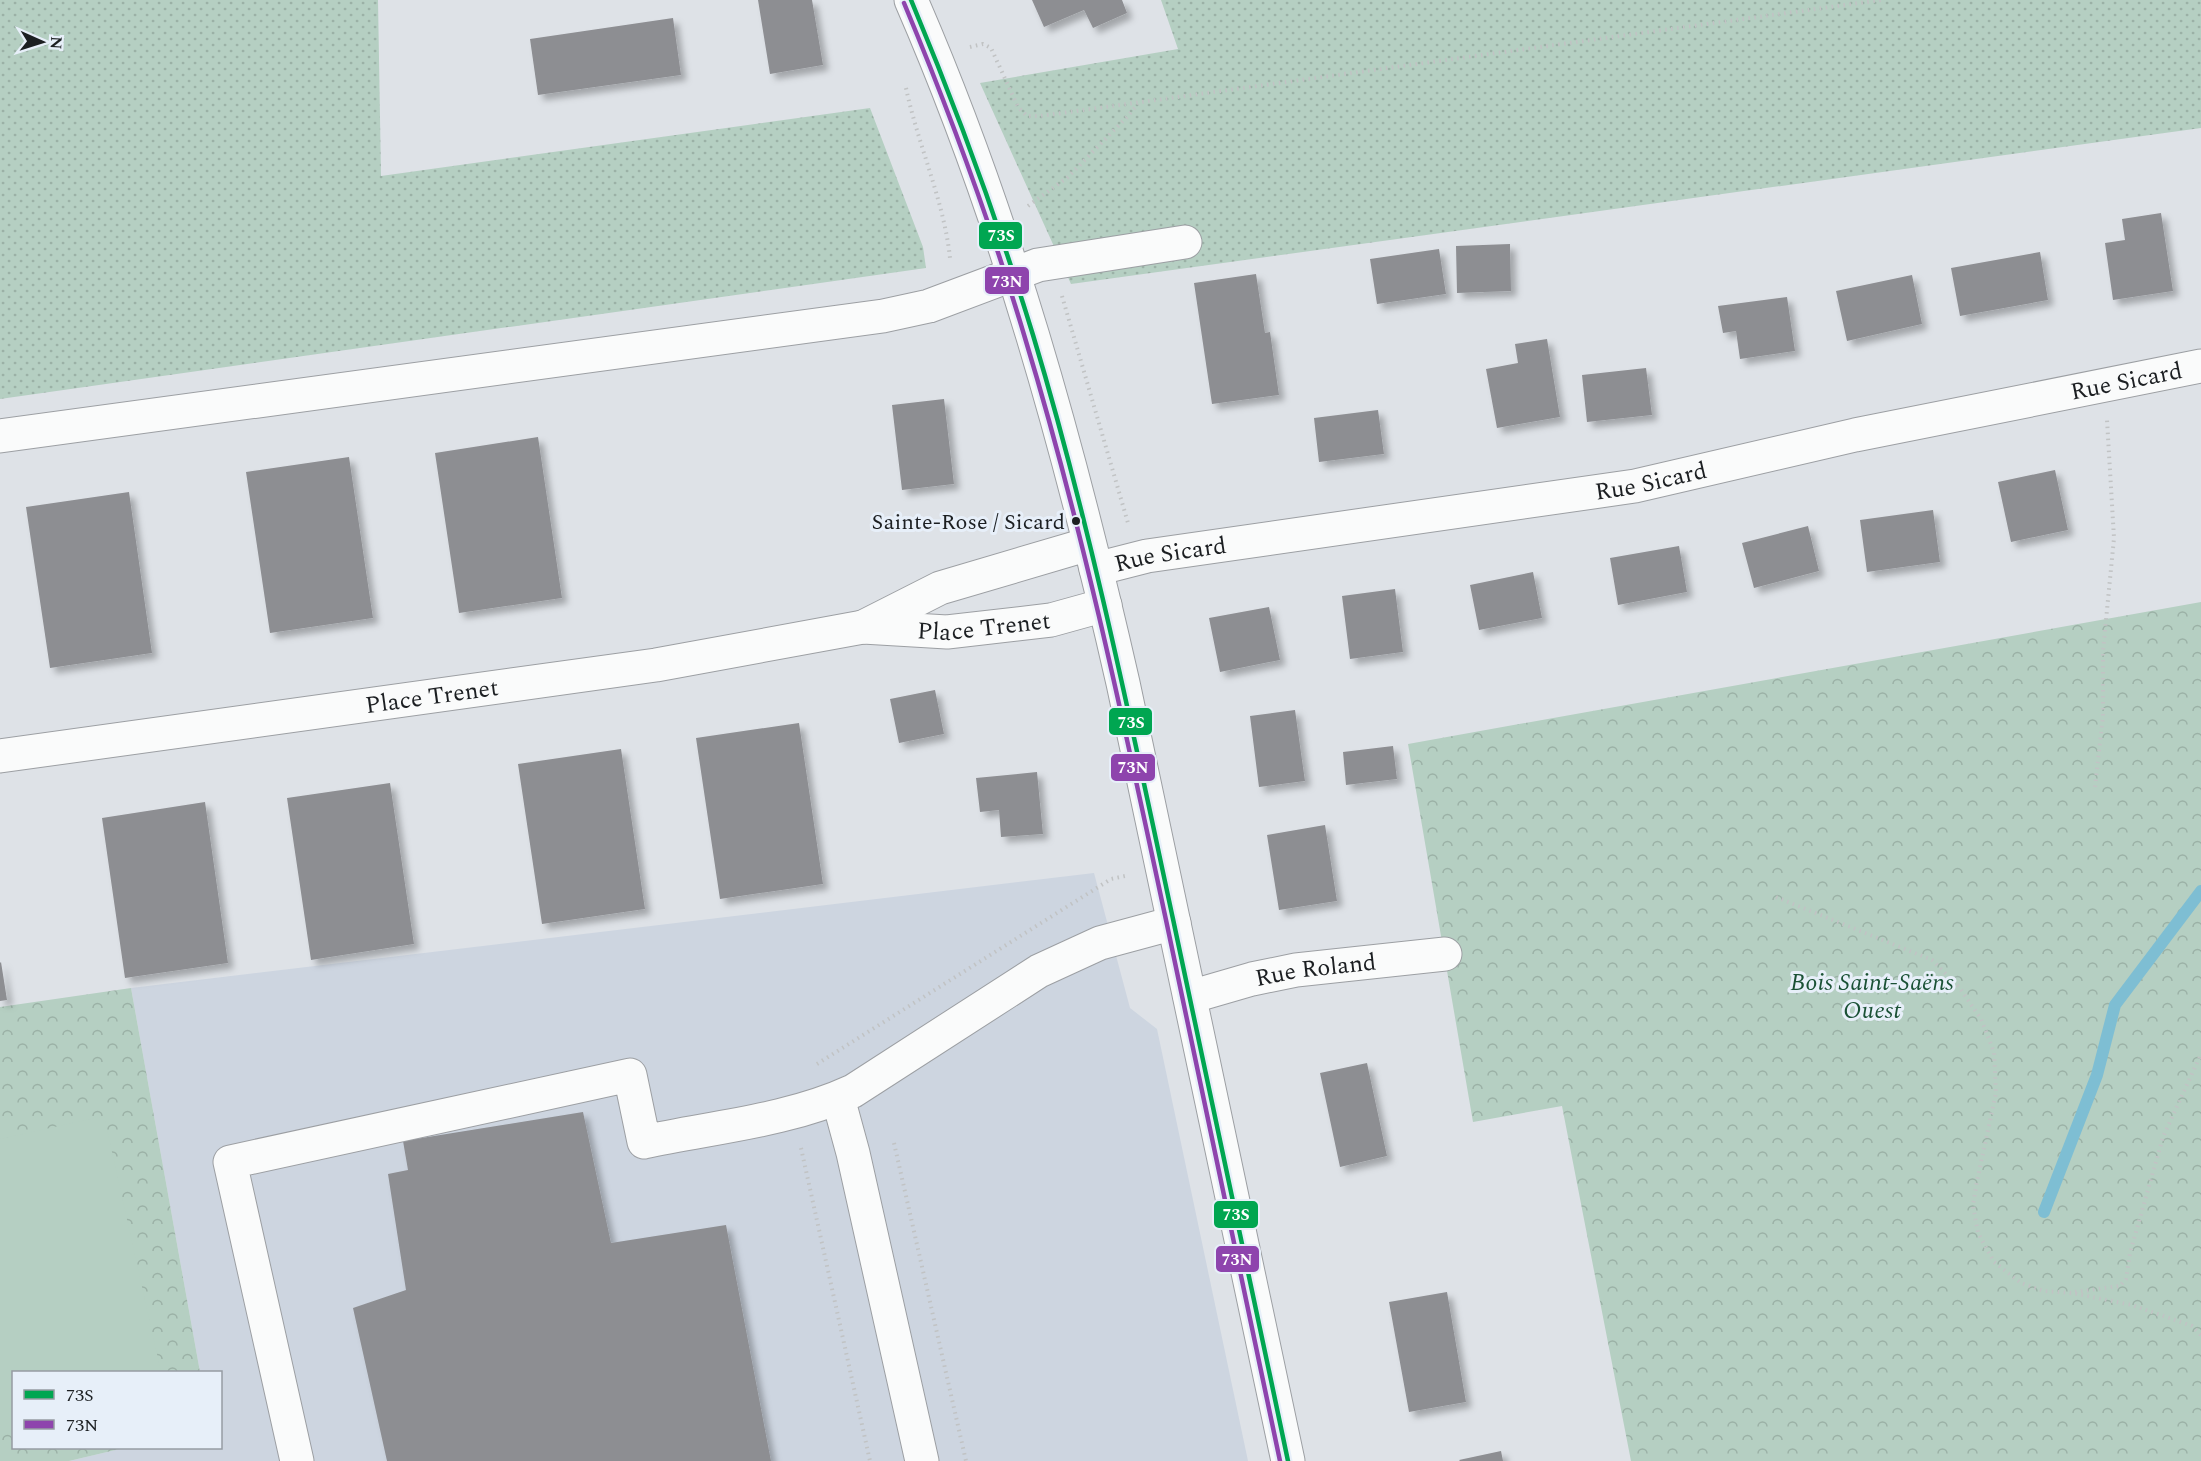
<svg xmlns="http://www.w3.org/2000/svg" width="2201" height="1461" font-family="Spectral,serif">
	<defs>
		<pattern id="grass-dots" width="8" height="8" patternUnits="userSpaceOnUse" patternTransform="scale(1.5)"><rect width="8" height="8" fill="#b5cfc2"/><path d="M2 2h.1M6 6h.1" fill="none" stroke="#9bb1a6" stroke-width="1.8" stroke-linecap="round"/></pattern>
		<pattern id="forest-crowns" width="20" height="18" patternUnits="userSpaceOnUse" patternTransform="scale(1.5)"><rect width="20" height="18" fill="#b5cfc2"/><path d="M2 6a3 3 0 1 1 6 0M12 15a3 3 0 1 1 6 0" fill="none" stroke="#9bb1a6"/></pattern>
		<filter id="shadow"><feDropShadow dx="5.5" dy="5.5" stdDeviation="3" flood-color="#0004"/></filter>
	</defs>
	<rect width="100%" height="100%" fill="#dee2e7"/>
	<path fill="#cdd5e0" d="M1094 873 1130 1008 1157 1029 1248 1461H69L124 1448H220V1372H200L131 988Z"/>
	<path fill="url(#grass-dots)" d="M0 0H378L381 176 870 108 923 247 926 268 0 399Z
		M1161 0H2201V128L1071 284 980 83 1178 49Z"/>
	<path fill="url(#forest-crowns)" d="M2201 602V1461H1631L1562 1106 1473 1122 1408 744Z
		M131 988 200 1372H14V1448H124L69 1461H0V1007Z"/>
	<path fill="#b5cfc2" d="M104 1116 161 1372H14L13 1433 0 1436V1139Z"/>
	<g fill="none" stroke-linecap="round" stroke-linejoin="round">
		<path stroke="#7ebed3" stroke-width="12" d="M2044 1212 2097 1075 2115 1005 2201 891"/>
	</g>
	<path fill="#8d8e92" filter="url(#shadow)" d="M758 0H812L823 65 770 74Z
		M1032 0H1122L1127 13 1093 28 1084 10 1044 27Z
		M673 18 681 75 538 95 530 39Z
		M2161 213 2173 291 2113 300 2105 243 2125 240 2122 219Z
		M1510 244 1511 291 1457 293 1456 246Z
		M1439 249 1446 294 1377 304 1370 259Z
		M2040 252 2048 300 1960 316 1951 268Z
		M1256 274 1265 333 1270 332 1279 395 1212 404 1194 283Z
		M1912 275 1922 324 1847 341 1836 291Z
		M1787 297 1795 351 1740 359 1736 331 1723 333 1718 306Z
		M1547 339 1560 417 1497 428 1486 369 1518 363 1515 344Z
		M1646 368 1652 415 1587 422 1582 375Z
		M944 399 954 484 902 490 892 405Z
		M1378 410 1384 454 1319 462 1314 418Z
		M538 437 562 598 459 613 435 453Z
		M349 457 373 618 270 633 246 472Z
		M2055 470 2068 530 2011 542 1998 482Z
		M129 492 152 653 50 668 26 507Z
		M1933 510 1940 562 1867 572 1860 520Z
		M1808 526 1819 571 1754 588 1742 543Z
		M1679 546 1687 592 1618 605 1610 558Z
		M1533 572 1542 618 1479 630 1470 585Z
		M1395 589 1403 652 1350 659 1342 596Z
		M1269 607 1280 660 1220 672 1209 618Z
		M935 690 944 734 899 743 890 699Z
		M1295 710 1305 781 1259 787 1250 716Z
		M799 723 823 884 720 899 696 738Z
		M1393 746 1397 779 1346 785 1343 752Z
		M621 749 645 909 542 924 518 764Z
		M1037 772 1043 834 1001 837 999 810 980 812 976 778Z
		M390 783 414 944 311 960 287 798Z
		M205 802 228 963 125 978 102 818Z
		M1325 825 1337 901 1279 910 1267 835Z
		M1 962 7 1000 0 1001V963Z
		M1367 1063 1387 1156 1340 1167 1320 1073Z
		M583 1112 611 1243 726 1225 771 1461H387L353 1308 406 1290 388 1174 408 1170 403 1141Z
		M1447 1292 1466 1402 1409 1412 1389 1302Z
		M1501 1451 1503 1461H1460L1459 1460Z"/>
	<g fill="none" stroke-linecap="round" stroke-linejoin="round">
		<g stroke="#9c9fa3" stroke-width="35">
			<g id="minor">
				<path d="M911 0C1006 218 1070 450 1123 683L1288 1461"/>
				<path d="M0 436 883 316 929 306 1038 265 1185 242"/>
				<path id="s1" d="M1096 569 1147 556 1635 486 1855 435 2201 366"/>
				<path d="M863 627 940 588 1089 544"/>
				<path id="s2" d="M0 756 656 665 863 627 947 632 1051 620 1105 605"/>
				<path id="s3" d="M1190 997 1252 979 1296 970 1445 954"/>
				<path d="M838 1098 853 1153 922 1461"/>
				<path d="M297 1461 230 1162 630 1075 644 1142C713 1127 788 1121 853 1091L1039 971 1100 943 1174 923"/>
			</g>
		</g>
		<path stroke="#c1c3c4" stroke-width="4" stroke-dasharray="1.5 4.5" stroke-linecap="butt" d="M970 47 983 44 991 48 1018 107 1027 116H1040L1881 0
			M906 88C918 145 944 201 950 258L948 260
			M1028 206 1068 177 1127 117 1138 104
			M1062 296 1128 523
			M2095 787 2103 716V651L2114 538 2107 420
			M1776 897 1932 960 1959 987 1981 1019 1994 1052 1996 1093 1977 1181 1973 1205 1978 1233 1994 1262 2021 1283 2044 1291 2072 1293 2132 1305 2192 1326 2201 1335
			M817 1064 1111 879 1125 876
			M894 1143 966 1461
			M801 1148 870 1461
			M2075 1292 2120 1286 2126 1279 2130 1253 2163 1137 2201 1054"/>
		<use href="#minor" stroke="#fafbfb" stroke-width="33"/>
		<g stroke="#e7eff9" stroke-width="9">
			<path id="bus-1" d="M911 0C957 110 998 221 1033 335 1091 527 1131 723 1173 919 1211 1099 1250 1280 1288 1461"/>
		</g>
		<g stroke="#e7eff9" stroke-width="9">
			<path id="bus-2" d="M904 3C950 113 991 224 1025 338 1083 529 1124 724 1166 920 1204 1100 1242 1281 1280 1461"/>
		</g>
		<use href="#bus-1" stroke="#00a651" stroke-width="4.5"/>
		<use href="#bus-2" stroke="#8e44ad" stroke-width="4.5"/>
	</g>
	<circle fill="#1c1f22" stroke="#e7eff9" stroke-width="2" cx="1076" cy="521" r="5"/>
	<g text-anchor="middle" stroke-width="6" stroke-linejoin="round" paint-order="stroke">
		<g font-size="22" fill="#1c1f22" stroke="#e7eff9" text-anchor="end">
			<text x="1065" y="529">Sainte-Rose / Sicard</text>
		</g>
		<g font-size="24" fill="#1c1f22" stroke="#e7eff9">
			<text dy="8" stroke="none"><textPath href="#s1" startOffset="1048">Rue Sicard</textPath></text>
			<text dy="8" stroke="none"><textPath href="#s1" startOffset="562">Rue Sicard</textPath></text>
			<text dy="8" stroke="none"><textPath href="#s1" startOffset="76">Rue Sicard</textPath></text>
			<text dy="8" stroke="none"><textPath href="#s2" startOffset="994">Place Trenet</textPath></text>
			<text dy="8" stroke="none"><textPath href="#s2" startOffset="436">Place Trenet</textPath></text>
			<text dy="8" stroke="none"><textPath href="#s3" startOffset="129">Rue Roland</textPath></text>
		</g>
		<g font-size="24" font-style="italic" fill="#1a5135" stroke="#e7eff9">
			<text x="1872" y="990">Bois Saint-Saëns<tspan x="1872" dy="28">Ouest</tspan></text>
		</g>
	</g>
	<g stroke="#e7eff9" stroke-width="2">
		<rect x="978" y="221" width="45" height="29" rx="6" fill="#00a651"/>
		<rect x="984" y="266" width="46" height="29" rx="6" fill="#8e44ad"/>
		<rect x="1108" y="707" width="45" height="29" rx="6" fill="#00a651"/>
		<rect x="1110" y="753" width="46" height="29" rx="6" fill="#8e44ad"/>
		<rect x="1213" y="1200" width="46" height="29" rx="6" fill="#00a651"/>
		<rect x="1215" y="1245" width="45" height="28" rx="6" fill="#8e44ad"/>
	</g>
	<g font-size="16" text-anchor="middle" font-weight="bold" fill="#fff">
		<text x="1001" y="241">73S</text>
		<text x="1007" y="287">73N</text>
		<text x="1131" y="728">73S</text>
		<text x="1133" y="773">73N</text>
		<text x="1236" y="1220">73S</text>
		<text x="1237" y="1265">73N</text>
	</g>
	<rect x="12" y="1371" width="210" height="78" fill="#e7eff9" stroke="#969ca3" stroke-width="1.5"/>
	<rect x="24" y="1390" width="30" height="9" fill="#00a651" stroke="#969ca3" stroke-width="1.5"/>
	<text x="66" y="1401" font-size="18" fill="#1c1f22">73S</text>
	<rect x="24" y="1420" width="30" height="9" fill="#8e44ad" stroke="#969ca3" stroke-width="1.5"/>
	<text x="66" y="1431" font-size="18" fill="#1c1f22">73N</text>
	<g transform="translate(42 42) rotate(93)" stroke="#e7eff9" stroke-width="4.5" paint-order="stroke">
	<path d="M0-4.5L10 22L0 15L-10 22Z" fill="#1c1f22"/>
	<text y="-9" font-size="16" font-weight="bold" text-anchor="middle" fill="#1c1f22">N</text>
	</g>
</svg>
